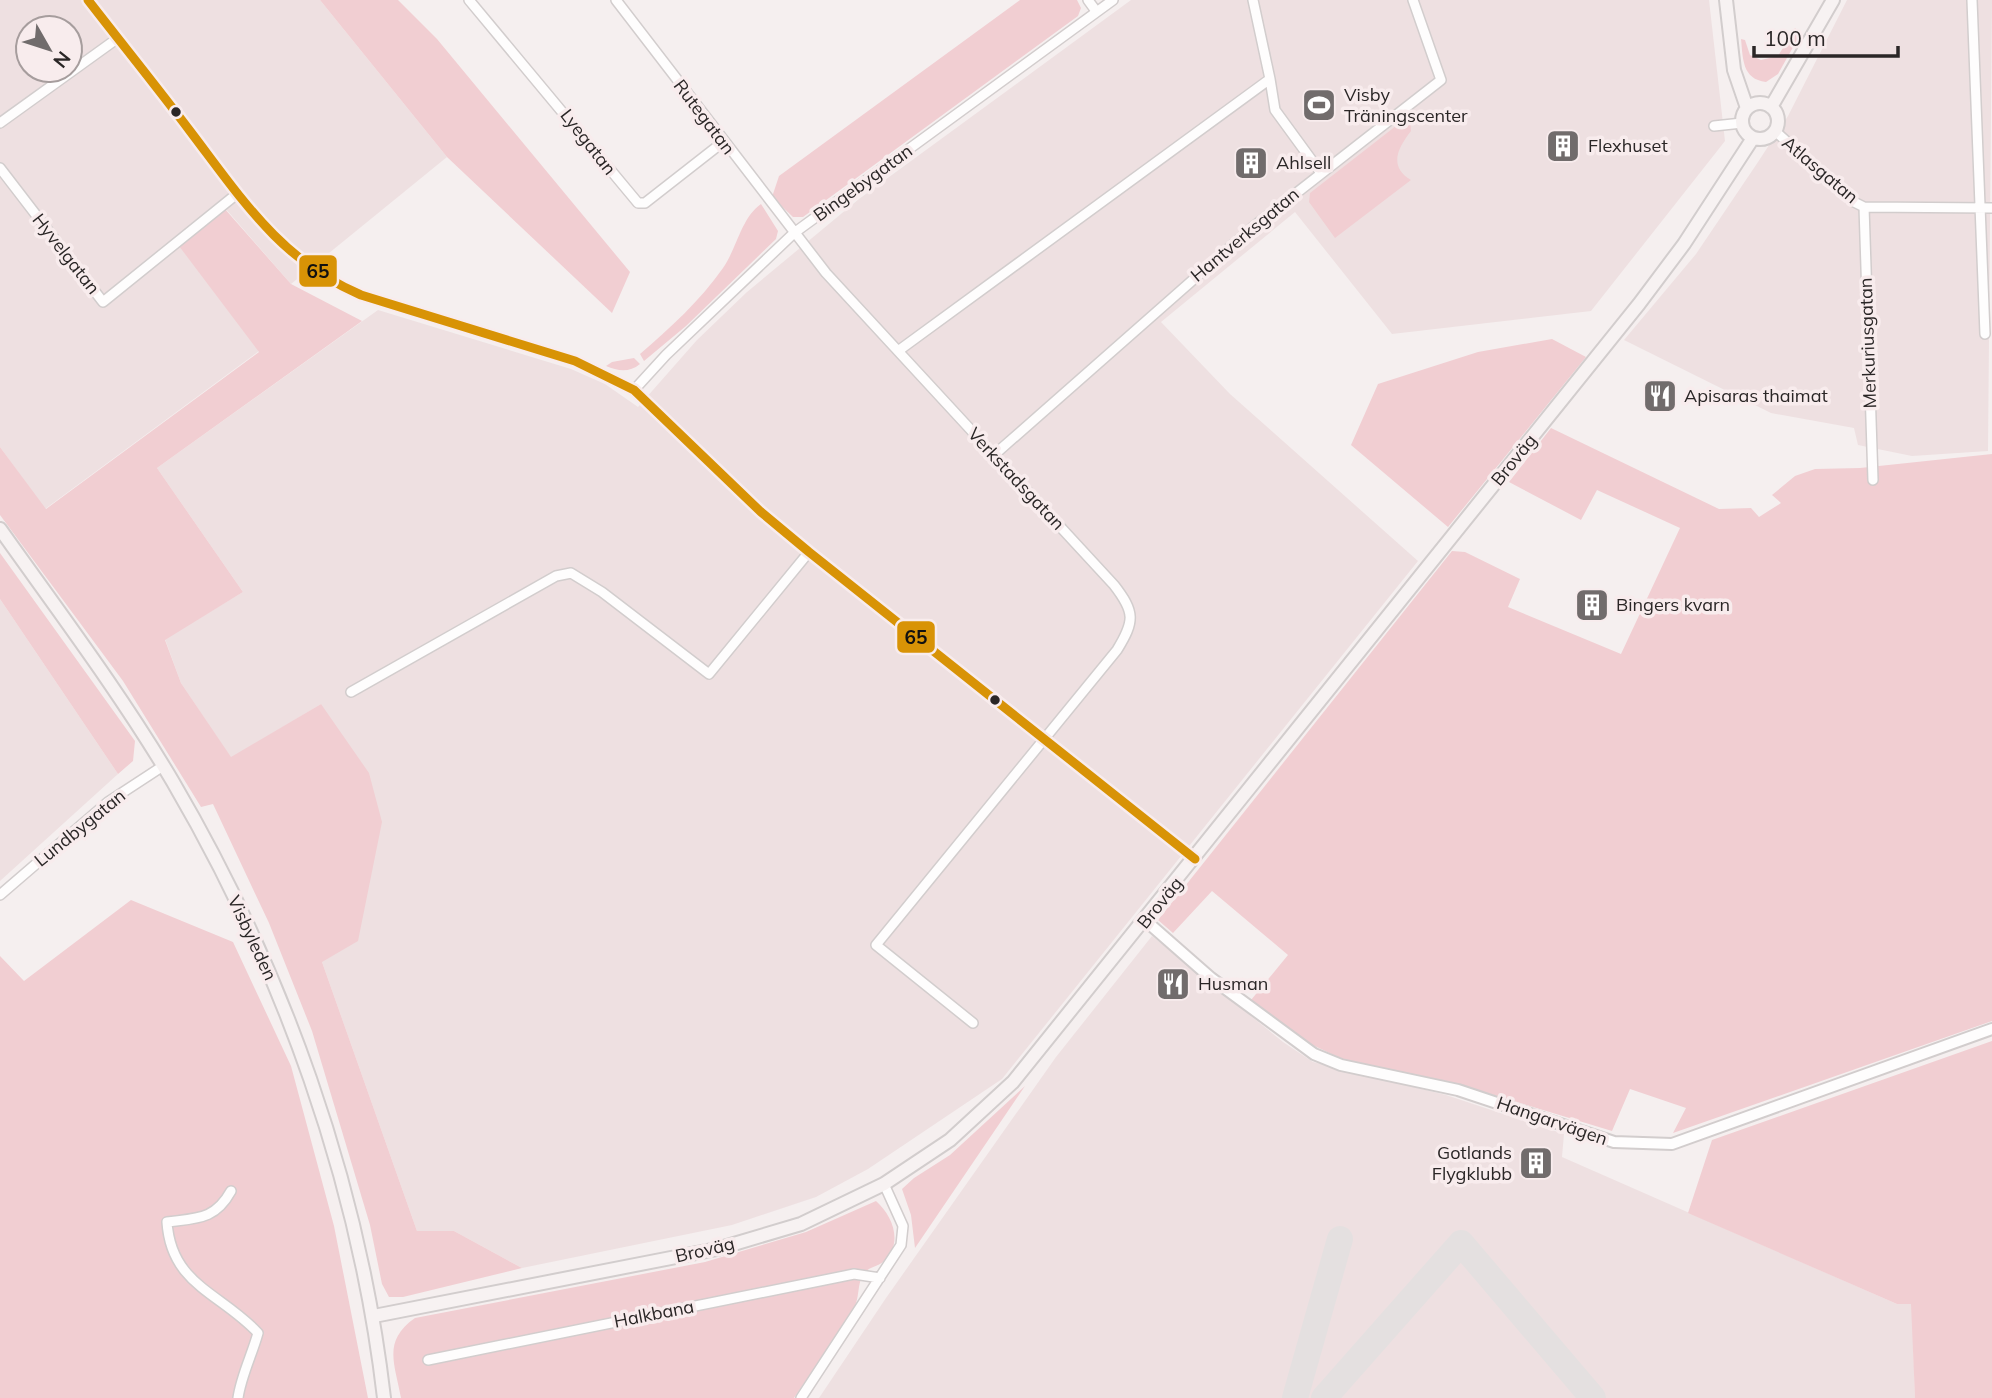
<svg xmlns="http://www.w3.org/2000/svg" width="1992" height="1398" font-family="Mulish,sans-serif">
	<rect width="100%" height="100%" fill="#f5efef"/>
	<path fill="#eee0e1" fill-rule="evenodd" d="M0 0H320L447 157 291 284 225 208 180 246 259 351 45 509 0 447ZM28 28H70V70H28Z
		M1131 0H1709L1725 141 1591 311 1392 334 1295 212 1161 322 1230 394 1418 561 1002 1079 868 1169 816 1197 732 1225 522 1268 454 1231H417L322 962 321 704 231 758 181 683 165 639 243 592 157 468 378 310 571 369 605 384 638 407 697 340 747 292 859 199Z
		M1847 0H1992L1988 451 1912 456 1858 445 1854 428 1771 413 1624 340 1696 254 1758 162 1788 116Z
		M0 599 118 774 0 881Z
		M1152 936 1283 1042 1313 1062 1446 1095 1564 1134 1562 1157 1897 1304H1912L1915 1398H819L886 1298 1056 1057Z"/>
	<path fill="#f1ced2" d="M320 0H398L437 39 630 272 612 313 447 157Z
		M1020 0H1077L1081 8 1078 16 803 217H793L772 197 779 176Z
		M1795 28 1801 33 1778 74 1766 82C1742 79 1743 59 1741 39L1745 40 1750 55 1761 60 1778 56Z
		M1410 115 1411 131C1398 148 1388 166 1411 180L1335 238 1309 202 1310 193Z
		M761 204 778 231 776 239 686 326 644 361 640 354C670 328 700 301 723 268 737 248 741 218 761 204Z
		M224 208 291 284 362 321 157 468 243 592 165 640 181 683 231 757 321 704 369 773 382 822 358 941 322 962 417 1231H454L522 1268 403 1297H389L382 1284 370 1225 312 1031 269 923 213 804 201 807 123 681 0 515V447L46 509 259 352 179 246Z
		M1552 339 1586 357 1448 527 1351 445 1378 384 1478 352Z
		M634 358 640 364C629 373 618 371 606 366L612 362Z
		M1551 428 1719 509 1751 508 1759 517 1781 503 1772 495 1795 476 1815 469 1860 468 1992 454V1021L1673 1133 1686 1108 1630 1089 1612 1131 1451 1082 1342 1059 1300 1039 1251 1000 1288 955 1212 891 1173 933 1158 920 1452 551 1465 552 1520 579 1508 607 1621 654 1680 528 1597 490 1581 520 1509 482Z
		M0 553 135 741 133 761 118 774 0 599Z
		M131 900 233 942 291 1066 334 1226 368 1398H0V956L24 981Z
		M1992 1041V1398H1915L1911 1304H1897L1688 1213 1712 1140Z
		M1025 1086 915 1248 911 1215 902 1189 914 1178 950 1155Z
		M876 1201C893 1216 904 1244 883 1262 876 1268 867 1266 862 1277 858 1284 859 1295 856 1303 846 1329 811 1372 794 1398H401C395 1364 382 1341 415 1318L705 1262 806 1232Z"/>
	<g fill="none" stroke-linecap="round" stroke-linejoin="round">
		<path stroke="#e4e0e0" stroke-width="26" d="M1295 1398 1340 1239
			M1324 1398 1461 1243 1593 1398"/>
		<g stroke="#d2cdcd" stroke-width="12">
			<path id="minor" d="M88 0C122 44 157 87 190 131 241 198 281 261 361 295L575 361 634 390 761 512 809 552 1195 859
				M469 0 638 203H645L723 142
				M616 0 826 273 1114 585C1135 612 1135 621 1117 650L876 945 973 1023
				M1088 0 1096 11
				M1253 0 1270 79
				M1972 0 1985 334
				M0 123 118 38
				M1714 126 1742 123
				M1775 131 1854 202 1864 207 1992 208
				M0 168 103 302 238 193
				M1864 207 1873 480
				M898 351 1270 79 1275 110 1321 173
				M634 390 666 355 794 233 1113 0
				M994 455 1253 227 1441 80 1413 0
				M351 692 556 576 571 573 602 592 709 674 809 552
				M0 895 108 802 163 766
				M231 1191C215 1220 197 1218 167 1222 171 1285 221 1293 258 1333 252 1355 241 1376 238 1398
				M428 1360 854 1274 880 1278
				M801 1398 901 1245 903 1226 884 1184"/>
		</g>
		<g stroke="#d2cdcd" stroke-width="14">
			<path id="tertiary" d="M1146 921 1211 978 1314 1054 1341 1065 1458 1090 1614 1142 1672 1144 1992 1029"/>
		</g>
		<g stroke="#d2cdcd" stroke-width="16">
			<path id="secondary" d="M1726 0 1734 70 1747 108
				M1742 121a18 18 0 1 1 36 0a18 18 0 1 1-36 0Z
				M1771 107 1833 0
				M0 529C59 612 121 694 173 782 283 970 359 1182 384 1398
				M374 1316 717 1249 801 1224 884 1184 950 1140 1013 1082 1639 304 1684 244 1753 138"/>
		</g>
		<use href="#minor" stroke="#fefdfd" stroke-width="9"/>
		<use href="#tertiary" stroke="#fefdfd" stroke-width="10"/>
		<use href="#secondary" stroke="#f7f2f2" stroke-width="12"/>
		<g stroke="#f8eced" stroke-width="14">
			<path id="bus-1" d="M88 0C122 44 157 87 190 131 241 198 281 261 361 295L575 361 634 390 761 512 809 552 1195 859"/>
		</g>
		<use href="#bus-1" stroke="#d89306" stroke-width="9"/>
	</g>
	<defs>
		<g id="stadium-square" transform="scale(1.75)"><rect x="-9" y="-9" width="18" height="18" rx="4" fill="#716c6c" stroke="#f8eced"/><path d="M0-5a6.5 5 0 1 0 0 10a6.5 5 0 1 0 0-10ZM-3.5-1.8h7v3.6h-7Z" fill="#fff"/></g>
		<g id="building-square" transform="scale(1.75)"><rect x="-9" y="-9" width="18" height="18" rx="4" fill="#716c6c" stroke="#f8eced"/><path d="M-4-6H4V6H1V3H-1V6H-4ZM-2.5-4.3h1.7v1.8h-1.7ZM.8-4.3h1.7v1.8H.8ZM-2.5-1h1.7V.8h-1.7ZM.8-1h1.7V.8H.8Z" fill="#fff"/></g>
		<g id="restaurant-square" transform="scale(1.75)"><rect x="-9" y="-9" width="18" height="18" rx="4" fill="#716c6c" stroke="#f8eced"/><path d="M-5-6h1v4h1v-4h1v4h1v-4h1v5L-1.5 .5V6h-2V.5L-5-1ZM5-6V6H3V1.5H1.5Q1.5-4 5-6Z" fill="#fff"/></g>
	</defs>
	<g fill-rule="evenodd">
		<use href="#stadium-square" x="1319" y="105"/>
		<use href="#building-square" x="1563" y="146"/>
		<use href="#building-square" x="1251" y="163"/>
		<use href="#restaurant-square" x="1660" y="396"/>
		<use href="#building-square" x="1592" y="605"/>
		<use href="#restaurant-square" x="1173" y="984"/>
		<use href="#building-square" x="1536" y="1163"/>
	</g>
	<g fill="#2a2626" stroke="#f8eced" stroke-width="2.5">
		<circle cx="176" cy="112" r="6"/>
		<circle cx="995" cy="700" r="6"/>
	</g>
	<g text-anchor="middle" stroke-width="7" stroke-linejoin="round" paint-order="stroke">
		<g font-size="18" fill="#2a2626" stroke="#f8eced" text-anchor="start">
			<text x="1344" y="101">Visby<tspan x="1344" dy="21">Träningscenter</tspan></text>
			<text x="1588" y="152">Flexhuset</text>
			<text x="1276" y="169">Ahlsell</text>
			<text x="1684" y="402">Apisaras thaimat</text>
			<text x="1616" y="611">Bingers kvarn</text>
			<text x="1198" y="990">Husman</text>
			<text x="1512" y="1159" text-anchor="end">Gotlands<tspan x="1512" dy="21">Flygklubb</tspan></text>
		</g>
		<g font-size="18" fill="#2a2626" stroke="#f8eced">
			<text transform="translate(704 117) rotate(53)" y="6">Rutegatan</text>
			<text transform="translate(588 142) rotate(52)" y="6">Lyegatan</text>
			<text transform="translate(1820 170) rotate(40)" y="6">Atlasgatan</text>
			<text transform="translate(863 183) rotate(-36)" y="6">Bingebygatan</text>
			<text transform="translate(1245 235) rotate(-40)" y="6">Hantverksgatan</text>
			<text transform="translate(66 254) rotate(52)" y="6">Hyvelgatan</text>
			<text transform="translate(1868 343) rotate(-92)" y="6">Merkuriusgatan</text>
			<text transform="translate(1514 460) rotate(-51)" y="6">Broväg</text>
			<text transform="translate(1016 479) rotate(47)" y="6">Verkstadsgatan</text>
			<text transform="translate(80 828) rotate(-39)" y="6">Lundbygatan</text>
			<text transform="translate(1160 903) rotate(-51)" y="6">Broväg</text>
			<text transform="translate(252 938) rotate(65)" y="6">Visbyleden</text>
			<text transform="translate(1552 1121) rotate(19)" y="6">Hangarvägen</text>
			<text transform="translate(705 1250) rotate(-13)" y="6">Broväg</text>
			<text transform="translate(654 1314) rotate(-11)" y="6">Halkbana</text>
		</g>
	</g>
	<g stroke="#f8eced" stroke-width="2.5">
		<rect x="298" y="254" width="40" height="34" rx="7" fill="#d89306"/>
		<rect x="896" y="620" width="40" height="34" rx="7" fill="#d89306"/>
	</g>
	<g font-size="19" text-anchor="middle" font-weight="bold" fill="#111">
		<text x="318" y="278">65</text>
		<text x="916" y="644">65</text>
	</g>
	<g transform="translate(49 49) rotate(129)"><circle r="33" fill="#f8eced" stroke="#a69d9d" stroke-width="2"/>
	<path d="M0-5L12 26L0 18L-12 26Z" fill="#716c6c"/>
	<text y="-10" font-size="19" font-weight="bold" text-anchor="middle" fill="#2a2626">N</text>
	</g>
	<path d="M1754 46v10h144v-10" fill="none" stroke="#2a2626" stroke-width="3.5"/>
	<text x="1764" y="46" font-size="21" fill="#2a2626" stroke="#f8eced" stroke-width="5" paint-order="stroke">100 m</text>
</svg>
